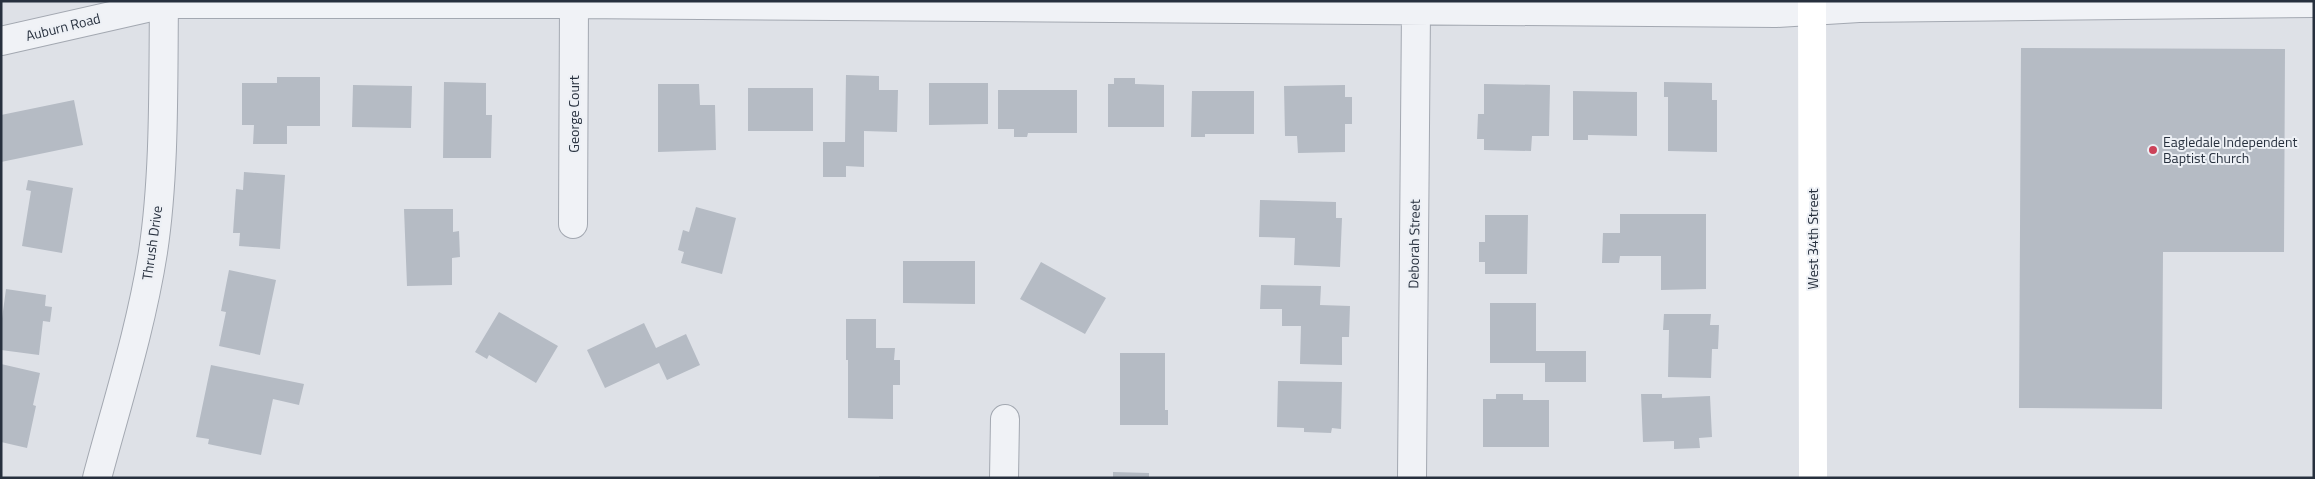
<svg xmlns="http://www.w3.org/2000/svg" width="2315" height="479" font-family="'Titillium Web',sans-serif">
	<rect width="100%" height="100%" fill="#dee1e7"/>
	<path fill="#b5bbc4" d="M2021 48 2285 49 2284 252H2163L2162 409 2019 408Z
		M846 75 879 76V90H898L897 132 864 131V167L846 166V177H823V142H845Z
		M277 77H320V126H287V144H253L254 125H242V83H277Z
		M1114 78H1135V84L1164 85V127H1108V84H1114Z
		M444 82 486 83V115H492L491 158H443Z
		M1664 82 1712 83V100H1717V152L1668 151V97H1664Z
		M929 83H988V124L929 125Z
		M658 84H699L700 105H715L716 150 658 152Z
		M1484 84 1550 85 1549 136H1532L1531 151 1484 150V139H1477L1478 114H1484Z
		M353 85 412 86 411 128 352 127Z
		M1345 85V97H1352V124H1345V152L1298 153 1297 136H1285L1284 86Z
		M748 88H813V131H748Z
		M998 90H1077V133H1028L1027 137H1014V129H998Z
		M1192 91H1254V134H1205V137H1191Z
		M1573 91 1637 92V136L1588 135V140H1573Z
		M74 100 83 145 1 162V115Z
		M244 172 285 175 280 249 239 246 240 233H233L236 189 243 190Z
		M28 180 73 188 62 253 22 246 31 191 26 190Z
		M1260 200 1336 202V218H1342L1340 267 1294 265 1295 238 1259 237Z
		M696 207 736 218 722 274 681 263 684 252 678 250 683 230 689 232Z
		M404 209H453V232L459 231 460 257 452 258V285L407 286Z
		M1620 214H1706V289L1661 290V256H1620L1619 263H1602L1603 233H1620Z
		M1485 215H1528L1527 274H1485V262H1479V242H1485Z
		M903 261H975V304L903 303Z
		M1041 262 1106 298 1085 334 1020 299Z
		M229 270 276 280 260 355 219 346 226 312 221 311Z
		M1261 285 1321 286 1320 305 1350 306 1349 337H1342V365L1300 364 1301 326H1282V309H1260Z
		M6 289 46 295 45 306 52 307 50 322 43 321 39 355 1 350V326Z
		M1490 303H1536V351H1586V382H1545V363H1490Z
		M499 312 558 346 536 383 489 355 487 359 475 352Z
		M1664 314H1711L1710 325H1719L1718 349H1712L1711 378 1668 377 1669 330H1663Z
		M846 319H876V348H895L894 360H900V385H893V419L848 418V360H846Z
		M644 323 656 348 686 334 700 365 667 380 659 363 605 388 587 350Z
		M1120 353H1165V410H1168V425H1120Z
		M1 364 40 373 33 405 36 406 27 448 1 442Z
		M211 365 304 384 299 405 273 399 261 455 208 444 209 439 196 437Z
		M1278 381 1342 382 1341 429 1332 428 1331 433 1304 432V428L1277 427Z
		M1496 394H1523V400H1549V447H1483V399H1496Z
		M1641 394H1662V398L1710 396 1712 437 1699 438 1700 448 1674 449V441L1643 442Z
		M1113 472 1149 473V478H1113Z
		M879 476H920V478H879Z"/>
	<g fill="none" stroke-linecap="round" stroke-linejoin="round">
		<g stroke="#a3a8b1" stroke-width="30">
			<path id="street" d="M1 41 164 4H574L1776 13 1859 8 2314 3
				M573 224 574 4
				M97 478C117 403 141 329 153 252 165 173 163 82 164 1
				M1004 478 1005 419
				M1412 478 1416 10"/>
		</g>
		<use href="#street" stroke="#f0f2f6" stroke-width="28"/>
		<path stroke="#fff" stroke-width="28" d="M1812 1 1813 478"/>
	</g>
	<circle fill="#cc4259" stroke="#edf0f5" stroke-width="2" cx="2153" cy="150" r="5"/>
	<g text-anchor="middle" stroke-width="4" stroke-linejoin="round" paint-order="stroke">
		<g font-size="14" fill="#27303e" stroke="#edf0f5">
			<text transform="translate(63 27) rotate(-14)" y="5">Auburn Road</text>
			<text transform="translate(574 114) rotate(-90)" y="5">George Court</text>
			<text transform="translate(1813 239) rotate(-90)" y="5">West 34th Street</text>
			<text transform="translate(152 243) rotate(-82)" y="5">Thrush Drive</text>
			<text transform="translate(1414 244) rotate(-89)" y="5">Deborah Street</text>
		</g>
		<g font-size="14" fill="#27303e" stroke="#edf0f5" text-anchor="start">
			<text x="2163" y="147">Eagledale Independent<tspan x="2163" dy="16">Baptist Church</tspan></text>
		</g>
	</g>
	<rect width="2315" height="479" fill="none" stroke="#27303e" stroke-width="5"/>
</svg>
